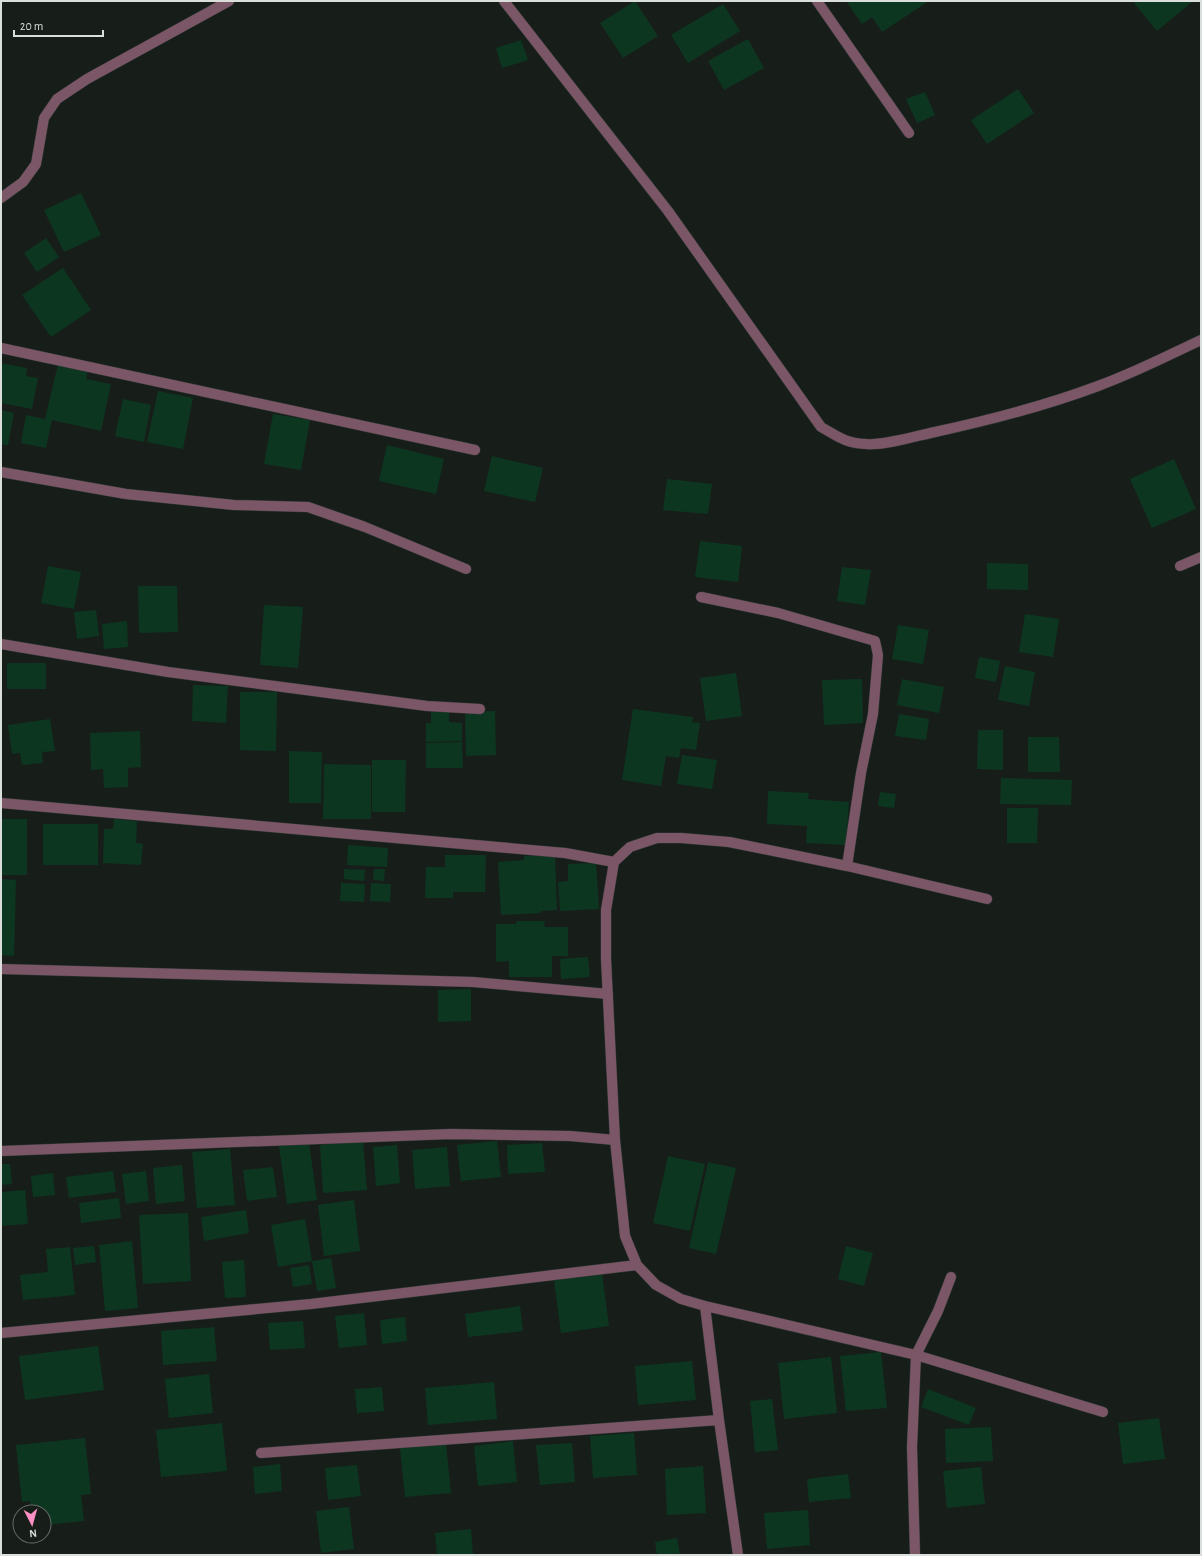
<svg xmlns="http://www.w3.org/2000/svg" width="1202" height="1556" font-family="'Alegreya Sans',sans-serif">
	<rect width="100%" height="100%" fill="#171e1a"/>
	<path fill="#0d3620" d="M635 1 658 36 623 58 600 23Z
		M846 1H929L882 32 872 17 862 24Z
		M1137 1H1193L1157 31 1134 3Z
		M723 4 740 31 688 63 671 35Z
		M748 39 764 68 724 90 708 61Z
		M521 40 528 60 502 68 496 48Z
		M1018 89 1034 113 987 144 971 120Z
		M925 92 935 115 917 123 906 99Z
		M81 193 101 235 64 252 44 210Z
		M46 238 59 257 37 272 24 253Z
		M63 268 91 310 51 337 22 295Z
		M1 363 27 368 26 376 38 378 32 409 1 403Z
		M58 364 88 370 86 379 111 384 101 431 52 420 46 448 21 443 26 415 45 419Z
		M158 391 193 398 183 449 147 442Z
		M123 399 151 405 144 442 115 436Z
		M1 410 14 413 8 445 1 444Z
		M273 414 310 420 301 470 264 464Z
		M387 445 444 459 436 494 379 481Z
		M492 456 543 468 535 502 484 491Z
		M1174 459 1196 509 1152 528 1130 479Z
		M667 479 712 484 708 514 663 510Z
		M700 541 742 546 738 582 695 577Z
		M987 563 1028 564V590L987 589Z
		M48 566 81 572 74 609 41 603Z
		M842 567 871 570 865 605 837 601Z
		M138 586H177L178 632 139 633Z
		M264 605 303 607 298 668 260 665Z
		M96 610 99 636 77 639 74 612Z
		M1025 614 1059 619 1053 657 1019 652Z
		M127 621 128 647 104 649 102 624Z
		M898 625 929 630 923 664 892 659Z
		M979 657 1000 661 996 682 975 678Z
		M7 663H46V689H7Z
		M1005 666 1035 672 1029 706 998 700Z
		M736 673 742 716 706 721 700 678Z
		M862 679 863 723 824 725 822 680Z
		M902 679 944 687 939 713 897 705Z
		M193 685 228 686 226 723 192 721Z
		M240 692H277L276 751 240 750Z
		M633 709 693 717 692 722 700 723 696 750 681 748 679 758 666 756 661 786 622 780Z
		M449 711V722L462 723V741L426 742V723H431V712Z
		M495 711 496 755 466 756 465 712Z
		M899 714 929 719 926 740 895 736Z
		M50 719 55 751 42 752 43 763 22 765 20 753 12 754 8 725Z
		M978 730H1003V770L977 769Z
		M140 731 141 767 128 768V787L104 788 103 769 91 770 90 733Z
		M1028 737H1059L1060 772H1028Z
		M462 742 463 768H426V743Z
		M289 751 322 752 321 803H289Z
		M682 755 717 760 712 789 677 784Z
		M372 760H406L405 812H372Z
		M324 764 371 765V819H323Z
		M1001 778 1072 780 1071 805 1000 804Z
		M768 791 809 793 808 799 849 802 846 845 806 843 807 826 767 824Z
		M880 792 896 794 894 808 878 806Z
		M1007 808H1038L1037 843H1007Z
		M1 819H27V875H1Z
		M114 819 137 821 136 843 143 844 141 865 103 863 104 829H113Z
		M43 824H98V865H43Z
		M348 845 388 848 387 867 347 865Z
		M445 855H486L485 892H453V898H425L426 867H445Z
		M555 855 557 910 541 911V913L501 915 498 862 524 860V856Z
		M596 863 599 909 560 911 558 882 568 881V864Z
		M344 869 365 870 364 881 344 879Z
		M374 869H385L384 881 373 880Z
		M1 879 16 880 14 956 1 955Z
		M341 883 365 884 364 902 340 901Z
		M371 883 391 884 390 902 370 901Z
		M517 921H545L544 927H568V956H552V977H509V961L496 962V924H516Z
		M588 957 590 977 561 979 560 959Z
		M471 989V1021L438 1022V990Z
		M363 1141 367 1190 323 1193 320 1145Z
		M497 1141 501 1177 461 1181 457 1145Z
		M309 1142 317 1200 287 1204 279 1146Z
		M542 1143 545 1172 508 1174 507 1145Z
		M397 1145 400 1183 376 1186 373 1147Z
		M447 1147 450 1186 415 1189 412 1150Z
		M230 1149 235 1205 197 1208 192 1152Z
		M668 1156 705 1164 690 1231 653 1223Z
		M708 1162 736 1168 716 1254 689 1248Z
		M1 1164H10L12 1184 1 1185Z
		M182 1165 185 1201 156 1204 153 1168Z
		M273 1167 277 1197 247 1201 243 1170Z
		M113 1171 116 1192 69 1198 66 1177Z
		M146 1171 149 1201 126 1204 122 1174Z
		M53 1173 55 1195 33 1197 31 1176Z
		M25 1190 28 1224 1 1226V1192Z
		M119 1198 121 1218 81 1223 79 1203Z
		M354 1200 360 1251 324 1256 318 1205Z
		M246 1210 249 1233 204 1241 201 1217Z
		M188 1213 191 1281 143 1284 139 1215Z
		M305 1219 312 1261 331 1258 336 1288 317 1291 312 1261 278 1267 271 1225Z
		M132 1241 138 1308 105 1311 99 1245Z
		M94 1246 96 1262 75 1265 73 1248Z
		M846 1246 873 1253 864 1286 838 1279Z
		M70 1247 75 1295 23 1300 20 1275 48 1272 46 1249Z
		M244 1260 246 1297 225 1298 222 1262Z
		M309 1265 312 1284 293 1287 290 1268Z
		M602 1273 609 1326 561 1333 554 1280Z
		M520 1306 523 1331 468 1337 465 1314Z
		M364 1313 367 1345 339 1348 335 1316Z
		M405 1317 407 1341 382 1344 380 1320Z
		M303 1321 305 1348 270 1350 268 1323Z
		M214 1327 217 1361 163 1365 161 1331Z
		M98 1346 104 1390 25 1400 19 1356Z
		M881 1352 887 1408 846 1411 840 1356Z
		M831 1357 837 1413 784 1419 778 1363Z
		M692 1361 696 1400 638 1405 635 1366Z
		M209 1374 213 1413 169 1418 165 1379Z
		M494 1382 497 1419 428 1425 425 1388Z
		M382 1387 384 1411 357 1413 355 1389Z
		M928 1389 976 1408 969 1425 921 1407Z
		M772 1399 778 1450 755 1452 750 1401Z
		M1159 1418 1165 1459 1123 1464 1118 1423Z
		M222 1423 227 1471 161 1477 156 1430Z
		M991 1427 993 1461 946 1463 945 1429Z
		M634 1433 637 1475 593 1478 590 1436Z
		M85 1438 91 1494 81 1495 84 1521 44 1525V1512H31L30 1501 22 1502 16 1445Z
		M513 1441 517 1482 478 1486 474 1446Z
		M572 1443 575 1482 540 1485 536 1445Z
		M446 1444 451 1493 405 1497 400 1448Z
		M280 1464 282 1491 255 1494 253 1467Z
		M357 1465 361 1496 328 1500 325 1468Z
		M703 1466 706 1513 667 1515 665 1469Z
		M981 1467 985 1504 947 1508 943 1471Z
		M848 1474 851 1498 809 1502 807 1479Z
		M349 1507 354 1549 321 1553 316 1511Z
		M808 1510 810 1545 767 1549 764 1513Z
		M471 1529 473 1555H437L435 1533Z
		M677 1538 680 1555H657L655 1542Z"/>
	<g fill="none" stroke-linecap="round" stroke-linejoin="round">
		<g stroke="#323935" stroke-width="11">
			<path id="minor" d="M504 1 668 211 821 427C839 437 845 443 866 444 883 446 916 436 935 432 990 420 1045 406 1098 386 1134 373 1167 356 1201 340
				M817 1 909 133
				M1 198 23 182 36 164 44 118 57 99 87 79 229 1
				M1 348 475 450
				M1 472 126 494 234 505 308 507 365 527 466 569
				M1180 566 1201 557
				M701 597 778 613 875 641 878 655 873 714 861 773 847 866
				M1 644 168 672 427 706 480 709
				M1 803 565 853 614 862
				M1 969 473 982 608 994
				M1 1151 451 1134 570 1136 615 1140
				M705 1306 916 1355 1103 1412
				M1 1333 311 1304 637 1265
				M261 1453 719 1420
				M738 1555 719 1420 705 1306 681 1299 656 1285 637 1265 625 1236 615 1140 606 959V910L614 862 630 847 657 838H681L729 842 847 866 987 899
				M915 1555 912 1447 916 1355 938 1311 951 1277"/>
		</g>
		<use href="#minor" stroke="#7b5666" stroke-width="10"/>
	</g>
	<rect width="1202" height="1556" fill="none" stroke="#dadfdc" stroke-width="4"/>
	<g transform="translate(32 1524) rotate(174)"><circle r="19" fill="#171e1a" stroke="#656b68"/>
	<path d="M0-3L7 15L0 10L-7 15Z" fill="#fc8fc3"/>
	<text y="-6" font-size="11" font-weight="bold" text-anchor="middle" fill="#dadfdc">N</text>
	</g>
	<path d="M14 30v6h89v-6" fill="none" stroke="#dadfdc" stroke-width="2"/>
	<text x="20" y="30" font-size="12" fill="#dadfdc" stroke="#171e1a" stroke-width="3" paint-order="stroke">20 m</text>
</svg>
